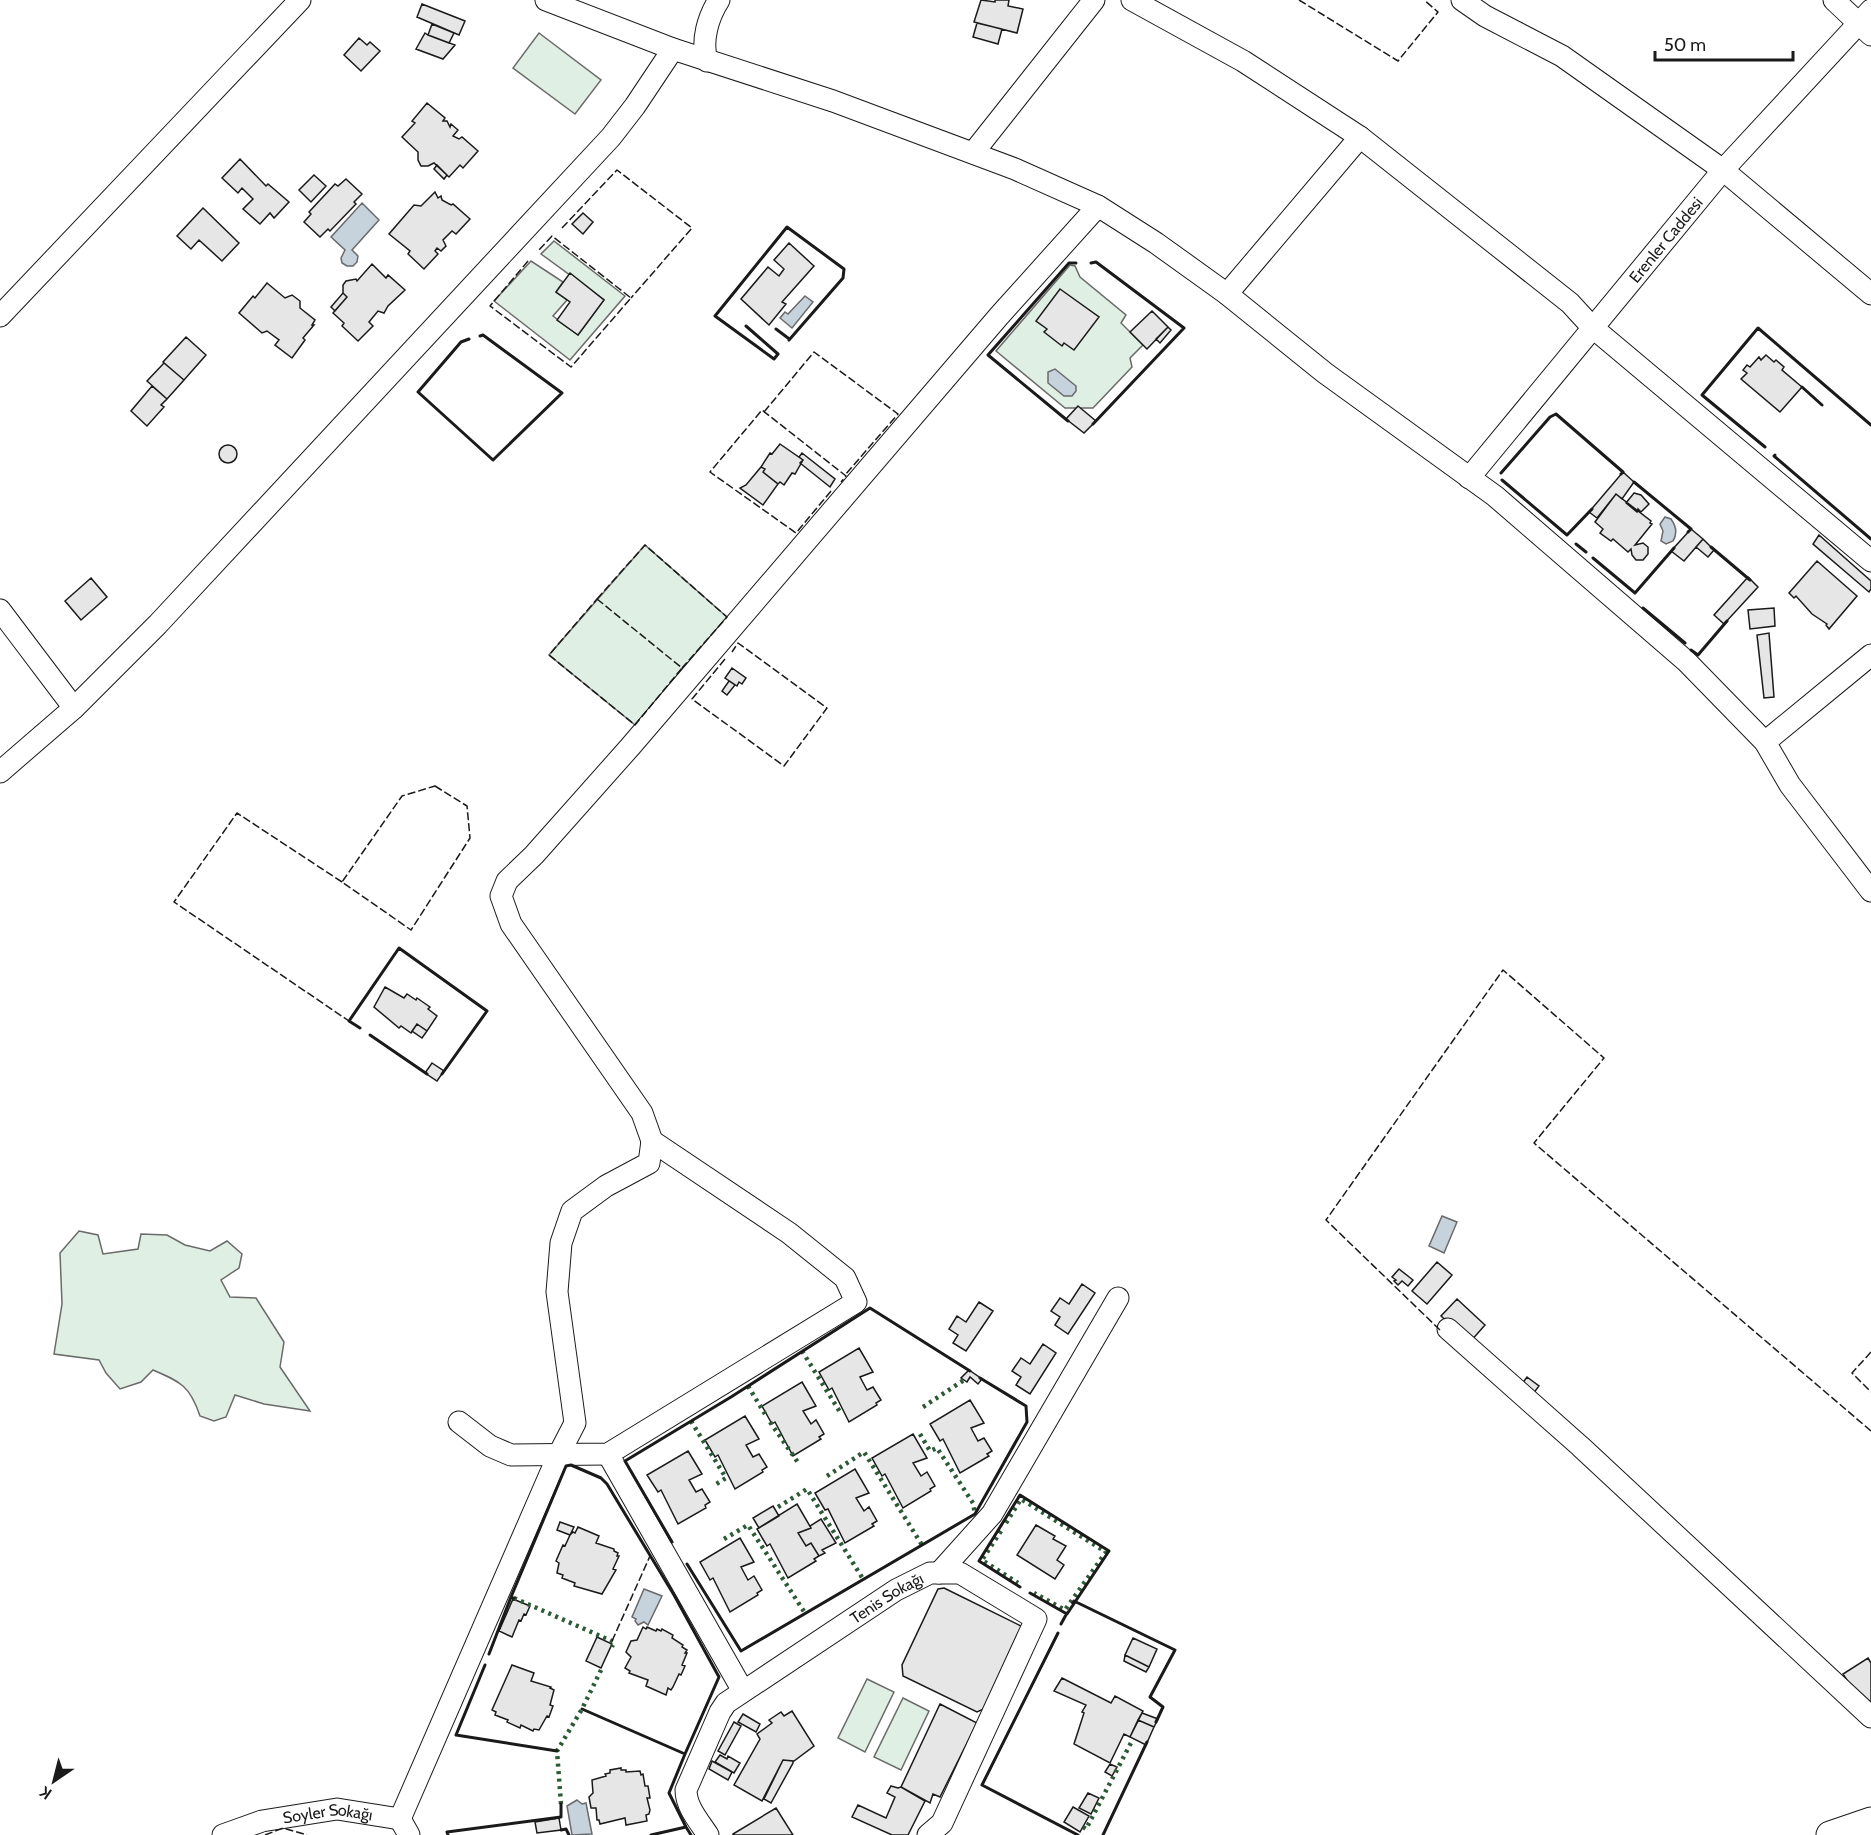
<svg xmlns="http://www.w3.org/2000/svg" width="1871" height="1835" font-family="Cabin,sans-serif">
	<rect width="100%" height="100%" fill="#fff"/>
	<path fill="#e0efe3" stroke="#6a6a6a" stroke-width="1.5" d="M539 33 601 80 575 114 513 68Z
		M554 241 625 296 570 360 494 301 531 261 563 282 556 292 567 300 553 316 578 335 604 300 541 254Z
		M1070 265 1075 266 1080 277 1126 315 1121 323 1143 345 1130 358 1132 367 1093 408H1065L996 351Z
		M645 545 727 617 635 725 549 655Z
		M79 1231 98 1235 103 1254 138 1249 141 1234 167 1235 185 1245 210 1251 227 1241 242 1254 239 1268 221 1280 230 1297 256 1298 284 1342 280 1367 310 1411 264 1404 235 1395 226 1417 214 1421 200 1416C190 1386 181 1382 153 1370L141 1382 120 1389 106 1373 99 1360 54 1354 62 1304 60 1253Z
		M867 1679 894 1692 865 1752 838 1738Z
		M903 1698 929 1711 901 1770 874 1757Z"/>
	<path fill="#c6d2dc" stroke="#6a6a6a" stroke-width="1.5" d="M362 203 379 220 352 250 358 256 357 262 353 266H347L342 263 341 258 345 250 331 237Z
		M805 296 813 302 792 328 780 318 785 312 788 314Z
		M1055 369 1076 386V391L1072 396H1064L1048 383V372Z
		M1665 517 1671 519C1676 526 1678 533 1673 541L1666 544 1661 541 1663 531 1660 524Z
		M1442 1216 1457 1222 1444 1253 1429 1246Z
		M644 1589 662 1596 648 1625 644 1622 638 1625 635 1621 636 1619 632 1617Z
		M577 1800 582 1804 586 1803 592 1834 572 1835 567 1806Z"/>
	<path fill="#e6e6e6" stroke="#1a1a1a" stroke-width="1.5" d="M981 0 995 2V0H1009L1008 6 1023 9 1017 33 974 22Z
		M422 4 465 21 459 35 417 17Z
		M977 23 1002 29 998 44 973 37Z
		M432 24 454 33 449 43 428 35Z
		M425 33 428 35 455 45 443 59 416 49Z
		M359 38 367 45 370 42 380 51 361 71 344 55Z
		M427 103 445 118 443 121H447L450 127 451 124 458 130 453 136 459 139 462 137 478 151 463 168 460 165 449 177 434 163 428 166H421L418 160V152L402 137 415 123 412 121Z
		M240 159 266 186 268 184 289 202 274 218 270 213 260 224 243 209 253 199 242 188 238 193 222 178Z
		M437 165 447 175 444 179 434 169Z
		M314 175 326 186 311 202 299 190Z
		M346 179 362 194 354 202 356 204 330 231 328 229 320 237 304 222 311 214 309 212 335 184 338 186Z
		M435 192 438 198 441 196 442 200 451 205 453 204 470 219 456 234 452 231 443 240 446 246 441 251 437 248 435 251 438 254 424 269 408 254 410 251 389 234 414 205 421 206Z
		M203 208 239 243 222 261 199 240 191 249 177 236Z
		M583 213 593 222 583 234 572 224Z
		M789 243 814 266 782 302 786 304 769 325 741 299 768 267 779 276 784 269 774 260Z
		M372 264 386 278 388 275 405 290 388 306 384 313 378 311 369 322 373 326 358 341 342 326 344 323 333 313 347 297 343 293V285L346 281 356 279 357 281Z
		M570 273 604 300 578 335 557 320 570 302 556 292Z
		M267 283 285 298 292 295 300 301V308L315 320 312 325H314L303 338 305 340 292 358 275 345 279 340 267 331 262 333 239 313 253 296 255 298Z
		M1060 289 1099 317 1074 350 1064 343 1062 346 1044 332 1047 329 1036 321Z
		M343 293 347 297 335 311 331 307Z
		M1152 311 1168 327 1147 349 1130 332Z
		M1168 327 1171 330 1160 343 1156 339Z
		M186 337 206 355 184 380 163 362Z
		M1766 355 1774 362 1776 360 1784 367 1782 370 1802 387 1780 412 1741 379 1747 373 1743 370 1747 365 1750 367 1759 357 1761 360Z
		M164 363 184 380 167 399 147 381Z
		M152 386 167 399 161 405 164 407 147 426 131 411Z
		M1078 406 1096 421 1084 433 1066 419Z
		M780 444 803 460 795 474 792 473 784 485 780 482 778 484 763 472 765 469 761 467 770 453 772 454Z
		M219 454a9 9 0 1 1 18 0a9 9 0 1 1-18 0Z
		M802 453 835 479 830 487 800 463 803 460 799 457Z
		M761 467 765 469 763 472 778 484 763 505 740 488 746 485Z
		M1623 472 1634 482 1622 499 1616 494 1597 518 1589 512Z
		M1634 493 1641 495 1649 504 1641 512 1638 509 1637 512 1626 503Z
		M1616 494 1651 521 1650 523 1652 524 1635 545 1643 543 1648 547V554L1643 560H1636L1632 555 1631 549 1628 552 1613 539 1611 541 1600 533 1603 529 1595 522Z
		M1691 529 1703 539 1684 561 1671 551Z
		M1819 535 1871 581V589L1869 592 1813 544Z
		M1703 539 1714 550 1708 557 1696 547Z
		M1817 561 1857 596 1829 629 1826 625 1827 624 1812 614 1796 596 1794 598 1789 593Z
		M1748 577 1758 587 1724 624 1714 615Z
		M91 578 107 597 81 620 65 601Z
		M1774 608 1775 626 1750 629 1748 610Z
		M1769 633 1774 697 1764 698 1757 635Z
		M732 668 746 678 742 684 739 682 737 686 725 678Z
		M729 681 735 685 727 695 722 691Z
		M385 987 404 998 407 994 416 1000 417 998 430 1007 428 1009 437 1016 427 1031 417 1024 411 1033 401 1026 399 1028 374 1007Z
		M417 1024 427 1031 422 1038 412 1031Z
		M432 1063 444 1071 437 1081 425 1073Z
		M1437 1262 1452 1275 1427 1304 1412 1291Z
		M1399 1269 1413 1280 1408 1286 1402 1281 1398 1285 1394 1281 1396 1280 1392 1277Z
		M1082 1284 1095 1293 1068 1334 1055 1325 1060 1317 1051 1311 1060 1298 1069 1304Z
		M1457 1299 1485 1325 1470 1342 1441 1316Z
		M979 1302 993 1311 966 1351 953 1343 958 1335 949 1329 957 1316 966 1322Z
		M1043 1344 1056 1353 1030 1394 1016 1385 1021 1377 1012 1371 1021 1358 1030 1364Z
		M859 1348 873 1372 860 1377 867 1390 873 1387 881 1400 876 1403 877 1405 849 1422 832 1388 829 1390 819 1372Z
		M969 1370 982 1379 978 1384 970 1377 967 1382 961 1378Z
		M1527 1377 1539 1386 1533 1394 1522 1384Z
		M802 1382 816 1406 803 1411 811 1424 816 1420 824 1434 819 1437 821 1439 793 1456 775 1422 772 1424 762 1406Z
		M970 1400 984 1423 971 1428 978 1441 984 1438 992 1451 987 1454 989 1456 960 1473 943 1439 940 1441 930 1424Z
		M745 1416 759 1439 746 1445 753 1457 759 1454 767 1467 762 1470 763 1472 735 1489 718 1455 715 1457 705 1440Z
		M913 1434 927 1458 913 1463 921 1476 927 1472 935 1486 930 1489 931 1491 903 1508 885 1474 882 1476 872 1458Z
		M688 1451 702 1474 689 1480 696 1492 702 1489 710 1502 705 1505 706 1508 678 1524 661 1490 658 1492 647 1475Z
		M855 1469 869 1493 856 1498 864 1511 869 1507 877 1521 872 1524 874 1526 845 1543 828 1509 825 1510 815 1493Z
		M797 1504 811 1528 798 1533 806 1546 811 1543 819 1556 814 1559 816 1561 788 1578 770 1544 767 1546 757 1529Z
		M773 1506 779 1516 759 1528 753 1518Z
		M821 1519 836 1543 822 1550 825 1553 819 1556 811 1543 806 1546 798 1533 811 1528 810 1526Z
		M560 1522 574 1527 570 1535 557 1530Z
		M1036 1525 1055 1536 1053 1539 1066 1546 1057 1560 1064 1565 1055 1579 1017 1555Z
		M578 1527 599 1536 596 1543 614 1549V1551L618 1553 617 1556H619L613 1569 616 1570 602 1594 574 1586 575 1583 562 1578 563 1575 557 1573 559 1563 556 1561 563 1545 565 1546 570 1535 573 1532 575 1533Z
		M740 1538 754 1562 741 1567 748 1580 754 1576 762 1590 757 1593 758 1595 730 1612 713 1578 710 1580 700 1562Z
		M944 1588 1021 1626 1024 1630 986 1708 977 1712 903 1676 902 1665 938 1589Z
		M513 1599 530 1606 526 1615 524 1614 521 1621 519 1620 512 1637 499 1631Z
		M643 1627 646 1629 647 1627 656 1631 657 1629 661 1631 662 1629 673 1635 672 1638 683 1645 682 1647 687 1650 685 1653H687L682 1665 685 1666 681 1675 679 1674 673 1687 671 1690 668 1688 666 1695 646 1686 648 1680 629 1673 630 1671 625 1668 631 1657 626 1652 631 1641 637 1640Z
		M597 1637 612 1644 601 1668 586 1661Z
		M1133 1638 1157 1649 1149 1667 1125 1655Z
		M1125 1655 1149 1667 1146 1672 1124 1661Z
		M1868 1658 1871 1663V1706L1859 1699 1843 1674Z
		M512 1665 534 1673 531 1681 551 1687 550 1688 554 1690 550 1705 553 1706 549 1717 547 1716 539 1730 534 1729 533 1731 521 1725 520 1728 507 1722 508 1720 495 1715 496 1712 492 1710Z
		M1062 1678 1111 1703 1115 1696 1143 1711 1130 1737 1124 1734 1110 1763 1074 1744 1084 1713 1082 1712 1086 1705 1054 1691Z
		M940 1704 977 1723 940 1797 933 1794 930 1803 901 1787Z
		M792 1711 814 1746 794 1761 783 1760 762 1801 734 1785 760 1739 757 1734 772 1723 769 1720 781 1712 784 1716Z
		M1142 1713 1158 1719 1154 1727 1138 1720Z
		M743 1714 760 1724 756 1732 738 1722Z
		M1138 1720 1154 1727 1146 1745 1130 1737Z
		M734 1722 741 1726 725 1755 718 1751Z
		M720 1755 727 1759 728 1756 740 1763 734 1773 715 1762Z
		M783 1760 793 1761V1763L771 1803 764 1799Z
		M712 1761 732 1772 728 1780 709 1769Z
		M1110 1764 1117 1767 1112 1776 1105 1772Z
		M621 1768V1770H626V1772L640 1771 641 1775 643 1774 645 1786H648L650 1798H647L650 1810 649 1814 646 1815 647 1821 626 1825 625 1818 600 1824 599 1820H597L596 1808H591L589 1797 593 1793 592 1780 606 1776 605 1774 610 1773V1770Z
		M891 1786 898 1788 901 1787 925 1801 908 1835H892L852 1817 858 1805 886 1818 895 1797 887 1793Z
		M1088 1793 1099 1798 1091 1814 1079 1808Z
		M1073 1807 1089 1816 1080 1832 1064 1822Z
		M776 1808 793 1835H733V1834Z
		M559 1818 561 1830 537 1833 535 1822Z"/>
	<g fill="none" stroke-linecap="round" stroke-linejoin="round">
		<g stroke="#1a1a1a" stroke-width="23">
			<g id="minor">
				<path d="M546 0 673 49 833 101 1015 169 1098 206 1156 243 1227 294 1325 373 1495 496 1686 661 1765 742 1790 785 1871 891"/>
				<path d="M1132 0 1243 61 1360 137 1570 303 1592 327 1871 561"/>
				<path d="M1462 0 1485 16 1562 56 1723 170 1871 294"/>
				<path d="M1834 0 1871 35"/>
				<path d="M707 61C701 41 708 17 719 0"/>
				<path d="M973 153 1094 0"/>
				<path d="M1227 294 1360 137"/>
				<path d="M0 316 300 0"/>
				<path id="s1" d="M1469 478 1723 170 1871 10"/>
				<path d="M0 610 74 708"/>
				<path d="M1765 742 1871 655"/>
				<path d="M0 772 74 708 158 624 611 137 635 106 673 49"/>
				<path d="M1448 1329 1580 1446 1871 1717"/>
				<path d="M459 1422 490 1446 511 1455 608 1454 856 1302 845 1278 789 1233 652 1141 642 1113 511 924 501 896 507 881 534 855 630 747 999 316 1098 206"/>
				<path d="M608 1454 743 1691"/>
				<path d="M939 1573 992 1514 1118 1298"/>
				<path d="M400 1819 558 1456 575 1423 557 1292 561 1243 572 1211 606 1186 649 1163 652 1141"/>
				<path d="M400 1819 409 1835"/>
				<path id="s2" d="M223 1835 262 1821 337 1809 400 1819"/>
				<path id="s3" d="M708 1835C699 1821 686 1807 686 1790L720 1712 726 1703 896 1590 930 1573H960L1036 1619 942 1823 928 1835"/>
			</g>
		</g>
		<g stroke="#1a1a1a" stroke-width="29">
			<path id="major" d="M1830 1835 1871 1821"/>
		</g>
		<use href="#minor" stroke="#fff" stroke-width="21"/>
		<use href="#major" stroke="#fff" stroke-width="27"/>
		<path stroke="#2b5a34" stroke-width="4.5" stroke-dasharray="3 4.5" stroke-linecap="butt" d="M802 1351 840 1412
			M748 1386 765 1414
			M923 1407 964 1380
			M691 1421 726 1478 713 1486
			M770 1422 799 1464
			M920 1434 930 1451 937 1448 973 1503 975 1514
			M827 1476 864 1452 922 1545
			M778 1507 807 1489 863 1579
			M1006 1523 1021 1499 1106 1552 1065 1610 1034 1593
			M1001 1531 982 1560 1018 1583
			M724 1539 748 1525 805 1613
			M514 1598 614 1642 612 1647
			M561 1804 557 1751 582 1709 603 1666
			M1083 1827 1086 1829 1133 1739"/>
		<path stroke="#1a1a1a" stroke-width="1.5" stroke-dasharray="8 3" stroke-linecap="butt" d="M1299 0 1398 61 1438 12 1424 0
			M562 228 617 170 692 228 631 298
			M528 261 490 306 571 367 631 298 552 236 539 250
			M764 412 814 352 898 414 845 475
			M831 491 796 533 710 472 762 410 846 476 841 482
			M597 599 682 668 635 725 549 655Z
			M597 599 645 545 727 617 682 668
			M725 659 692 699 784 766 827 708 738 643 732 652
			M435 786 467 806 470 838 411 930 342 882 402 796Z
			M342 882 237 813 174 902 349 1021
			M1440 1330 1326 1220 1503 970 1604 1058 1534 1143 1871 1431
			M1871 1352 1852 1373 1871 1392
			M612 1641 650 1556
			M265 1835 283 1828 307 1835"/>
		<path stroke="#1a1a1a" stroke-width="3" d="M1091 263 1096 262 1184 328 1093 424
			M746 326 778 354 774 359 715 316 787 227 844 269 843 278 789 340
			M776 329 788 338
			M469 339 461 342 418 392 493 460 562 393 483 335 480 336
			M1802 387 1822 405
			M1068 421 988 355 1069 263H1076
			M1765 447 1702 395 1758 328 1871 425
			M1775 455 1774 456 1871 539
			M1501 473 1550 417 1556 414 1623 472 1621 474
			M1502 480 1567 535 1592 509
			M1634 482 1691 529 1688 532
			M1576 544 1586 552
			M1711 547 1750 580
			M1593 558 1635 593 1674 548
			M1643 608 1685 643
			M1691 650 1698 655 1727 621
			M360 1028 349 1021 399 948 487 1011 442 1074
			M370 1035 427 1074
			M672 1542 625 1461 731 1397 870 1308 970 1371
			M687 1564 741 1651 975 1514 1027 1422 1026 1406 980 1378
			M1020 1587 979 1561 1020 1495 1109 1551 1067 1614 1030 1593
			M511 1597 566 1466 571 1465 601 1478 607 1484 674 1595 719 1677 685 1754
			M1073 1603 1074 1601 1175 1650 1150 1697 1163 1707 1156 1722
			M1061 1624 1067 1613
			M1058 1633 982 1785 1078 1835
			M489 1654 511 1597 514 1598
			M485 1665 456 1735 557 1751
			M582 1709 685 1754 669 1793 686 1827
			M561 1830 566 1829 569 1835
			M448 1835 447 1832 561 1817V1804
			M651 1835 686 1827 691 1835
			M1103 1835 1147 1742"/>
	</g>
	<g text-anchor="middle" stroke-width="4.5" stroke-linejoin="round" paint-order="stroke">
		<g font-size="16" fill="#1a1a1a" stroke="#fff">
			<text dy="6" stroke="none"><textPath href="#s1" startOffset="309">Erenler Caddesi</textPath></text>
			<text dy="6" stroke="none"><textPath href="#s3" startOffset="339">Tenis Sokağı</textPath></text>
			<text dy="6" stroke="none"><textPath href="#s2" startOffset="108">Soyler Sokağı</textPath></text>
		</g>
	</g>
	<g transform="translate(54 1781) rotate(215)" stroke="#ffffff" stroke-width="4.5" paint-order="stroke">
	<path d="M0-4.5L10 22L0 15L-10 22Z" fill="#1a1a1a"/>
	<text y="-9" font-size="16" font-weight="bold" text-anchor="middle" fill="#1a1a1a">K</text>
	</g>
	<path d="M1655 51v9h138v-9" fill="none" stroke="#1a1a1a" stroke-width="3"/>
	<text x="1664" y="51" font-size="18" fill="#1a1a1a" stroke="#ffffff" stroke-width="4.5" paint-order="stroke">50 m</text>
</svg>
